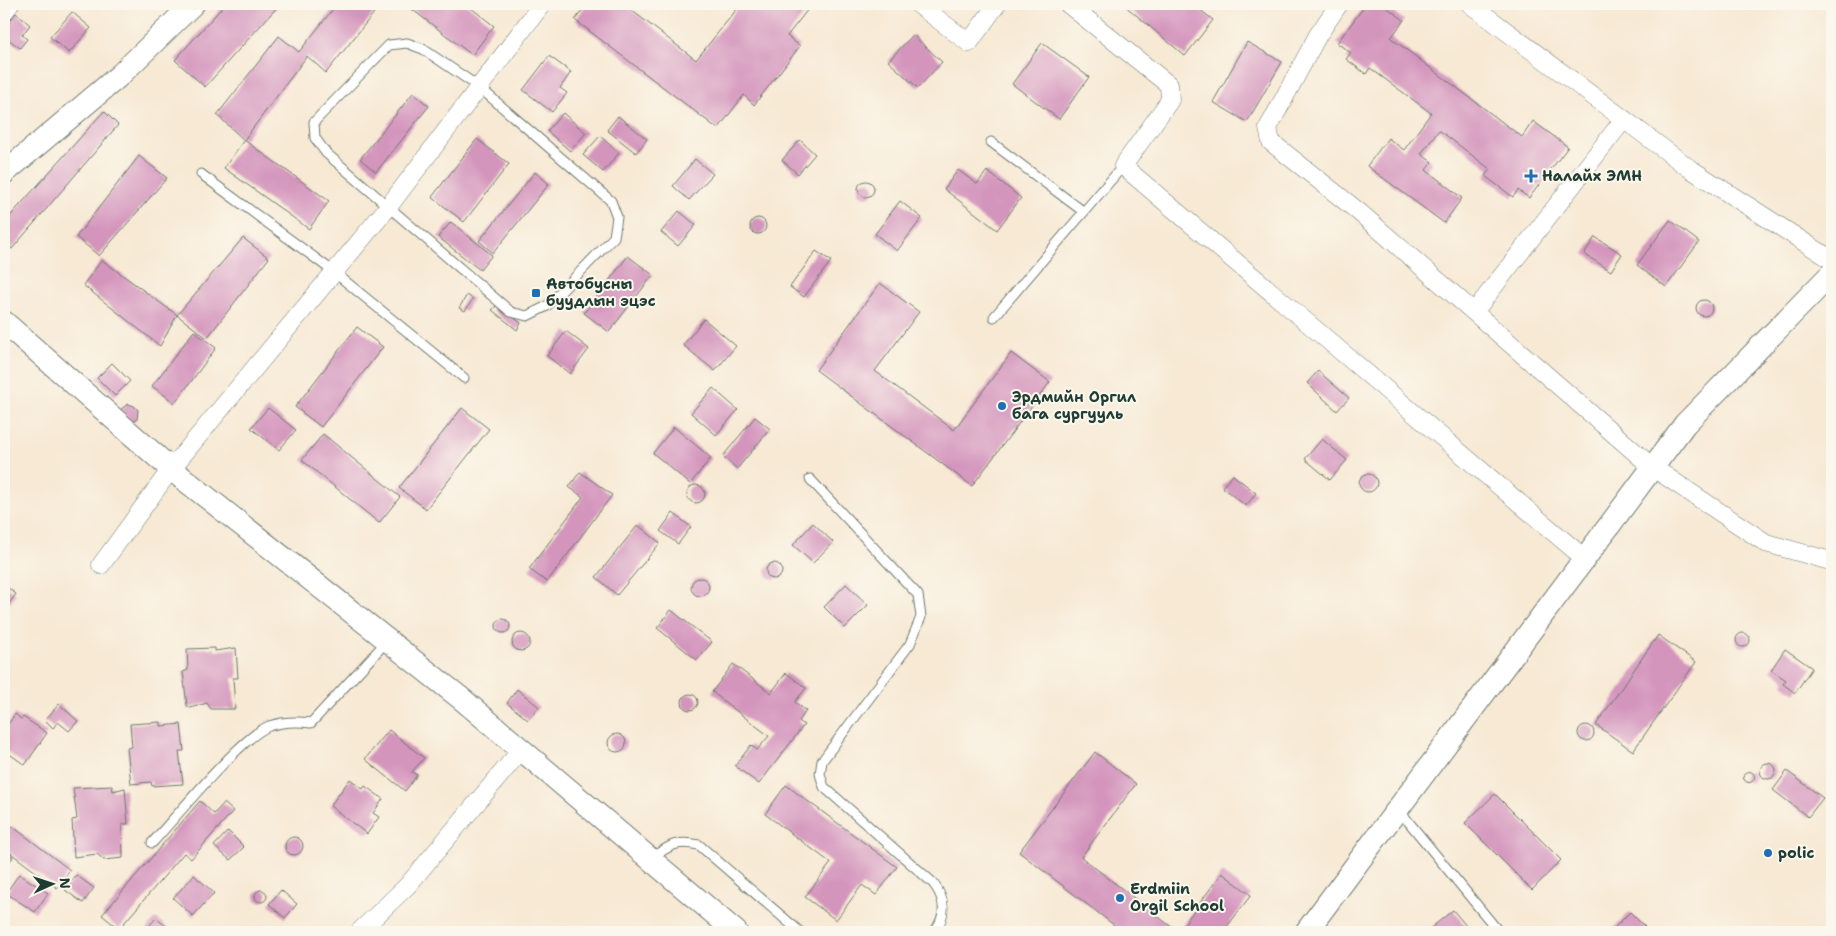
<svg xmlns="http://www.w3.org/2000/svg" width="1836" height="936" font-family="'Shantell Sans',sans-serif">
	<rect width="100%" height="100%" fill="#fbf7ec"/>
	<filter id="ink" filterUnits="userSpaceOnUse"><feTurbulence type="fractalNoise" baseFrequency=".02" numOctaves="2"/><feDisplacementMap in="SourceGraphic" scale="10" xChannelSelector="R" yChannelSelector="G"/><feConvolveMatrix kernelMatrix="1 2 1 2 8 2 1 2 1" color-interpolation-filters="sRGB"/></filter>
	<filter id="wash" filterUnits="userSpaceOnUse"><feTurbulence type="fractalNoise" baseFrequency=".0096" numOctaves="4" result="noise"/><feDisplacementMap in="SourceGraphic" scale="20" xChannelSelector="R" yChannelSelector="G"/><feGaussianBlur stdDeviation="1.12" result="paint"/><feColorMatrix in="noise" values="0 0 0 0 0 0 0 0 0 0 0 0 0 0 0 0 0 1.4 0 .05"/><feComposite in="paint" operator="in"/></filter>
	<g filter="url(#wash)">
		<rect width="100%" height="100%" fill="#f7e9d4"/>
		<g id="blocks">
			<path fill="#d495bd" d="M225 4H280L205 87 175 60Z
				M337 4H381L326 73 307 56 244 140 217 115 279 36 299 52Z
				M405 4H466L494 26 472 55Z
				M587 4H627L626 6 696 60 741 4H812L787 36 800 46 754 105 744 95 718 129 575 20Z
				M1123 4H1193L1213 20 1185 56Z
				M1366 4H1382L1404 20 1391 38 1522 137 1533 121 1568 147 1529 198 1518 190 1513 197 1485 176 1490 169 1439 130 1421 154 1432 162 1426 170 1462 198 1444 223 1367 166 1388 138 1404 150 1431 113 1370 68 1366 74 1346 59 1351 53 1337 43Z
				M72 12 91 28 69 53 50 37Z
				M16 13 30 25 22 35 27 39 20 48 4 36V28Z
				M913 35 942 62 918 88 888 61Z
				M1247 42 1282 62 1247 122 1213 102Z
				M1042 43 1089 77 1059 119 1012 84Z
				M549 56 571 72 560 88 567 93 552 112 523 90Z
				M413 93 429 106 376 172 360 159Z
				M104 111 118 125 12 249 4 243V223Z
				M563 113 586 133 570 151 547 131Z
				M618 116 647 139 636 153 607 130Z
				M600 136 619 153 603 172 583 155Z
				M477 139 509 164 464 222 432 197Z
				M244 140 329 201 309 229 224 168Z
				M800 140 815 154 798 174 782 160Z
				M139 156 167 178 99 256 76 237Z
				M695 159 713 174 689 200 673 186Z
				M958 170 977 184 987 171 1021 198 997 230 944 189Z
				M535 172 549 184 493 253 479 241Z
				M858 189a8 8 0 1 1 16 0a8 8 0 1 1-16 0Z
				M900 201 922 218 897 251 875 234Z
				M679 211 696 225 678 246 661 232Z
				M750 226a8 8 0 1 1 16 0a8 8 0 1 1-16 0Z
				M1670 220 1699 242 1666 287 1637 265Z
				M451 222 492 255 480 270 438 237Z
				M1595 237 1622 254 1611 271 1584 254Z
				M243 238 269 258 207 338 177 315Z
				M816 251 831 261 804 297 790 287Z
				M628 256 653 275 609 332 584 313Z
				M102 260 177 315 160 346 83 285Z
				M880 283 919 312 875 371 954 430 1011 353 1050 382 972 486 816 370Z
				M467 295 473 299 465 311 459 308Z
				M1696 308a8 8 0 1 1 16 0a8 8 0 1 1-16 0Z
				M497 305 521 323 517 330 492 310Z
				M704 319 736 346 715 371 683 345Z
				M357 327 383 347 321 427 295 407Z
				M194 331 216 348 175 403 152 386Z
				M566 331 589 349 570 374 547 356Z
				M112 363 130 381 115 396 97 378Z
				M1318 371 1349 398 1337 411 1307 383Z
				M713 388 738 410 716 435 691 413Z
				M128 404 134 406 138 410 137 419 132 423 120 410Z
				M268 408 296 430 279 450 251 428Z
				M462 408 489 429 426 509 399 488Z
				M755 417 770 429 737 469 723 456Z
				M674 427 711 458 690 484 653 453Z
				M323 434 400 497 379 523 302 460Z
				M1322 439 1347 460 1330 480 1305 459Z
				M580 472 612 495 547 582 529 569 583 497 569 487Z
				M1359 483a9 9 0 1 1 18 0a9 9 0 1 1-18 0Z
				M1233 475 1256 493 1246 506 1222 487Z
				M687 494a9 9 0 1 1 18 0a9 9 0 1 1-18 0Z
				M673 513 691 527 678 544 660 531Z
				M813 523 833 542 813 563 793 545Z
				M638 525 660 543 617 595 596 577Z
				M766 571a8 8 0 1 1 16 0a8 8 0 1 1-16 0Z
				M691 587a9 9 0 1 1 18 0a9 9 0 1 1-18 0Z
				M846 584 868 605 845 628 824 607Z
				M4 585 16 594 4 610Z
				M671 610 712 642 697 660 657 628Z
				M496 626a7 7 0 1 1 14 0a7 7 0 1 1-14 0Z
				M1736 640a7 7 0 1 1 14 0a7 7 0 1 1-14 0Z
				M512 642a9 9 0 1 1 18 0a9 9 0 1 1-18 0Z
				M1658 635 1696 662 1633 751 1596 725Z
				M215 648V651L236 648 238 678H233L235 709H211L207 703 190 708 187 706 183 672 188 670 187 649Z
				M1785 649 1812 668 1795 693 1783 684 1786 680 1771 670Z
				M733 664 771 693 786 673 806 688 795 702 806 711 799 721 804 725 759 784 735 766 751 745 757 750 769 736 712 692Z
				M517 689 539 707 528 720 507 703Z
				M682 702a8 8 0 1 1 16 0a8 8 0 1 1-16 0Z
				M59 704 78 721 69 731 58 722 53 728 45 720Z
				M15 714 21 719 23 717 47 733 25 765 4 750V730Z
				M161 722V726L181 724 184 751H179L183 784 152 786 151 782 131 784 127 748 132 747 130 724Z
				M1578 733a8 8 0 1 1 16 0a8 8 0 1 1-16 0Z
				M389 730 424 758 412 772 417 775 405 791 365 759Z
				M608 743a9 9 0 1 1 18 0a9 9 0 1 1-18 0Z
				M1095 752 1136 784 1081 857 1178 932 1222 873 1251 895 1223 932H1123L1019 852Z
				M1760 771a8 8 0 1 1 16 0a8 8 0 1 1-16 0Z
				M1787 771 1823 798 1808 817 1773 790Z
				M1743.5 777a5.5 5.5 0 1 1 11 0a5.5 5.5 0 1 1-11 0Z
				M350 779 363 789 365 786 383 799 373 813 379 817 367 834 330 806Z
				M786 785 897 867 876 895 862 885 836 920 805 897 831 863 765 814Z
				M112 786 113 791 125 788 128 824H122L123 858 104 860 97 854 74 857 72 820 77 819 73 788Z
				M1495 794 1561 860 1532 890 1465 823Z
				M200 801 214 814 224 803 233 811 191 859 184 853 119 929 102 915Z
				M12 826 70 870 57 888 4 848V837Z
				M228 831 244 847 230 860 214 846Z
				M285 846a9 9 0 1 1 18 0a9 9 0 1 1-18 0Z
				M4 851 13 857 4 869Z
				M19 874 48 893 35 912 6 893Z
				M76 875 94 888 83 903 65 890Z
				M194 875 214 893 193 916 173 898Z
				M281 890 297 904 285 918 269 904Z
				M255 896a6 6 0 1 1 12 0a6 6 0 1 1-12 0Z
				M1453 910 1471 932H1426Z
				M1630 912 1650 932H1610Z
				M156 918 173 932H144Z"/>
		</g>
	</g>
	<g filter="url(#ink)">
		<use href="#blocks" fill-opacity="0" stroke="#6b796c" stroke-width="1"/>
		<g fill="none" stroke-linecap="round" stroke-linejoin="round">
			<g stroke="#6b796c" stroke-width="11">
				<path id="service" d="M407 43 423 49 479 87 611 201 617 217 614 237 547 306 527 316 511 312 326 153 315 138 314 122 389 45Z
					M991 142 1084 212
					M201 174 334 272 464 378
					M994 317 1123 166
					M810 479 918 595 921 617 910 644 822 761 820 774 824 787 933 883C946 900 947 915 934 932
					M1398 809 1499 932
					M152 843C176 817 241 737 269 726 284 721 296 721 311 723L387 641
					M651 858C670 846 675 840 699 845L800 932"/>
			</g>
			<g stroke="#6b796c" stroke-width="19">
				<path id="minor" d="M918 4 969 43 997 4
					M1068 4 1169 85 1170 100 1123 166 1584 558
					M1339 4 1318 35 1268 128 1271 142 1359 212 1652 467 1766 543 1827 560 1832 559
					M1470 4 1689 168 1832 260
					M4 12 10 4
					M1474 312 1624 119
					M101 565 171 469 389 206 542 4
					M359 932 408 885 521 750"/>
			</g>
			<g stroke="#6b796c" stroke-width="24">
				<path id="tertiary" d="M4 173 120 75 193 4
					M4 322 171 469 463 700 736 932
					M1306 932 1685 424 1832 273"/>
			</g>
			<use href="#service" stroke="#fff" stroke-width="9"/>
			<use href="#minor" stroke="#fff" stroke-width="18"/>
			<use href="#tertiary" stroke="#fff" stroke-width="22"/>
		</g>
	</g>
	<g fill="#1f6fb2" stroke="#fbf7ec" stroke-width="2">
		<path d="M1528.5 168.5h5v5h5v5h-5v5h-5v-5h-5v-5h5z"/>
		<rect x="531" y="288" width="10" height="10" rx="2.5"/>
		<circle cx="1002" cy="406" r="5"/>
		<circle cx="1768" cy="853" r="5"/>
		<circle cx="1120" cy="898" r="5"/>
	</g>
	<g text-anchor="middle" stroke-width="4" stroke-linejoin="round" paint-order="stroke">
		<g font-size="15" font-weight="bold" fill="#1f3d34" stroke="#fbf7ec" text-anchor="start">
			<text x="1542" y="181">Налайх ЭМН</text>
			<text x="546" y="289">Автобусны<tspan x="546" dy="17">буудлын эцэс</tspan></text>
			<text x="1012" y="402">Эрдмийн Оргил<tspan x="1012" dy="17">бага сургууль</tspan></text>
			<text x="1778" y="858">polic</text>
			<text x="1130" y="894">Erdmiin<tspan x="1130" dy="17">Orgil School</tspan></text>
		</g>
	</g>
	<rect width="1836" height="936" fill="none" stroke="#fbf7ec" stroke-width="20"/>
	<g transform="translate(52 884) rotate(87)" stroke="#fbf7ec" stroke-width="4" paint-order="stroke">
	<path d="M0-4L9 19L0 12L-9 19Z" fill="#1f3d34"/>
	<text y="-8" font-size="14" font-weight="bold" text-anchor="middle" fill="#1f3d34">N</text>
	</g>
</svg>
